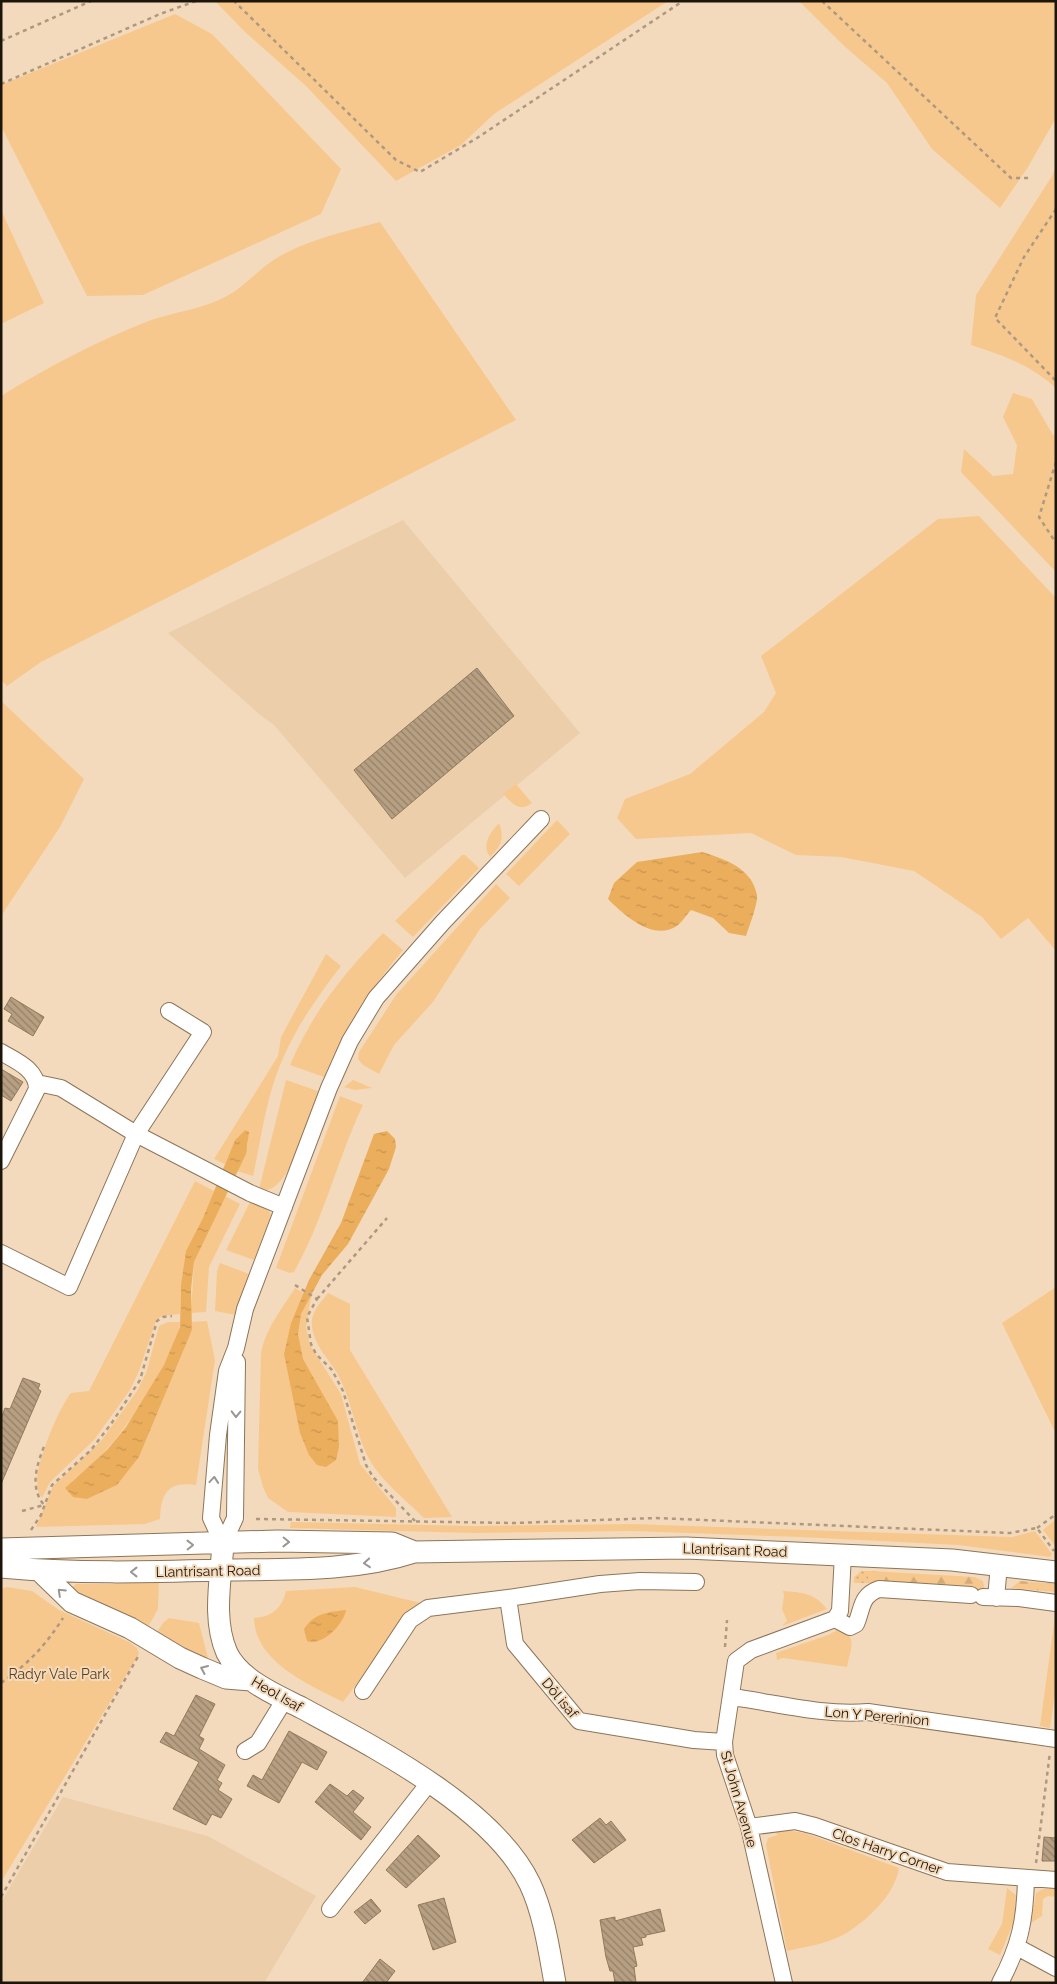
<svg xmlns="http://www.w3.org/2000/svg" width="1057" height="1984" font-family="Raleway,sans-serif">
	<defs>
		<pattern id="forest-firs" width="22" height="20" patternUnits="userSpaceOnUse" patternTransform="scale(1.25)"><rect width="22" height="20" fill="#f7c88d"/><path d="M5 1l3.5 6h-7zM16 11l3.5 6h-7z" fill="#d3ab78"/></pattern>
		<pattern id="garden-dots" width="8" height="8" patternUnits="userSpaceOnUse" patternTransform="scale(1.25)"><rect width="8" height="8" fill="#f7c88d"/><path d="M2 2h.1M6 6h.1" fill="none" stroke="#d3ab78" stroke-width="1.8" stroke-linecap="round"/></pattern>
		<pattern id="water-ripples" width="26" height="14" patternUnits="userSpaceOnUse" patternTransform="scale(1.25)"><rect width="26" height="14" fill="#ebae5d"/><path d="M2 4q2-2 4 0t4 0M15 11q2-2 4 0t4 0" fill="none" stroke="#c99550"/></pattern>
		<pattern id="building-back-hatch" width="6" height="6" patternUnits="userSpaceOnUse" patternTransform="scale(1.25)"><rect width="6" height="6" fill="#b79f82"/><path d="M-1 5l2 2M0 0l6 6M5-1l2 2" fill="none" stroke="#948069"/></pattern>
	</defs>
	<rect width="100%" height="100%" fill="#f4dabc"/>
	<path fill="#ecceaa" d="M403 520 580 733 405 878 274 725 259 714 168 633Z
		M63 1797 208 1836 316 1896 264 1983H1V1902Z"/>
	<path fill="#f7c88d" d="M215 1H668L494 114 461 145 396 181 306 86 245 32Z
		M799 1H1056V118L1028 167 1000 208 932 149 887 83 843 45Z
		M175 14 212 34 341 169 321 214 143 295 87 296 1 126V85Z
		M1056 166V388C1029 364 1004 356 971 345L976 295 1052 176Z
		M1 210 44 303 1 324Z
		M380 222 516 420 41 662 7 686 1 680V396C48 367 95 342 146 322 172 312 200 310 225 297 245 287 260 267 280 256 310 239 347 231 380 222Z
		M1013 393 1032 399 1053 435H1056V572L961 472 964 449 993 476 1013 474 1017 445 1003 417Z
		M979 516 1056 598V951L1028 918 1001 939 982 917 914 871 841 857 796 855 751 833 636 839 617 818 625 799 690 774 764 712 776 693 761 656 938 519Z
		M1 701 84 779 60 827 1 916Z
		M516 784 532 803C519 813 513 804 503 794Z
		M557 820 570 834 519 886 506 874Z
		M499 823C505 838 501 846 490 857 481 845 490 833 499 823Z
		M462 855H465L479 868 413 937 395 921Z
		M496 884 510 898 480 929 433 1002 394 1045 379 1074 363 1065 358 1059 359 1052 396 995Z
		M383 933 403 950C370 990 343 1029 324 1077L290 1065C312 1013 344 973 383 933Z
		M326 954 341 966C313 1002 288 1039 274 1082 264 1112 260 1146 253 1176L237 1171 248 1144V1132L245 1130 235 1140 225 1164 214 1159 278 1056 281 1037Z
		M286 1080 318 1091C310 1113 289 1201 259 1189Z
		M353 1080 372 1088 355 1090 344 1087Z
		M340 1096 363 1105C337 1160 324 1219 294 1272L290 1273 276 1268Z
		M195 1181 214 1191 181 1285 180 1314 162 1316 156 1321 139 1371 130 1390 94 1440 50 1482 42 1498C39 1494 37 1489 37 1483 36 1463 58 1409 71 1393L89 1391Z
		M225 1196 240 1204 209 1267 206 1312 191 1313 194 1262Z
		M252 1198 267 1207 271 1215 254 1260 226 1250Z
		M220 1263 249 1274 236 1315 215 1311 217 1271Z
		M1056 1287V1434L1002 1323Z
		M295 1288 311 1297 306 1327 310 1345 341 1394 360 1464 396 1508V1517L288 1512 268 1498 263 1487 258 1469 261 1354C265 1329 282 1309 295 1288Z
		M328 1293 350 1304V1350L452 1517 424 1518C406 1500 382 1482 369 1459 355 1432 352 1400 337 1373 327 1357 314 1345 312 1326 310 1313 320 1303 328 1293Z
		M207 1321 215 1360 196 1485C168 1481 161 1493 160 1519L145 1524 36 1527 53 1486 101 1441 137 1391 146 1373 159 1326 168 1322H180C180 1350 127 1428 107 1449 97 1461 84 1471 72 1481L87 1499 117 1485 139 1457 192 1330 191 1322Z
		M1056 1519V1547L1043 1530Z
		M291 1522 475 1526 633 1524 1012 1537 1035 1531 1052 1554 1050 1557 958 1545 800 1537 632 1531 474 1533 290 1528Z
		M159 1579 158 1609 148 1627 77 1593 72 1588 76 1584H116Z
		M7 1587 32 1591 59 1610 129 1642 137 1648 139 1654 1 1882V1589Z
		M355 1587 421 1603 411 1611 343 1702C308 1684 255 1662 254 1618 272 1617 282 1608 286 1591Z
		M783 1591C801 1592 815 1593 827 1609L782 1626 787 1621 782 1609 784 1596Z
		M1056 1609V1685L1050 1728 1040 1726Z
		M169 1618 199 1623 209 1662 157 1632 163 1623Z
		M841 1628C858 1639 850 1650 847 1667L783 1658 777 1660 776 1653 828 1635Z
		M785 1830 805 1833 899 1868C895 1895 866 1922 843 1935 826 1944 805 1947 787 1951L766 1845 768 1838 777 1835 776 1832Z
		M1007 1888 1016 1895 1015 1919 1000 1955 988 1949 1002 1924Z
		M1056 1888V1897L1048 1896 1043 1899 1042 1916 1031 1923 1036 1893 1043 1889Z"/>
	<path fill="url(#forest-firs)" d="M872 1571 974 1577 983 1581 985 1591 872 1583 868 1579V1574Z
		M1020 1581 1056 1584V1592L1011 1588Z"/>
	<path fill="url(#garden-dots)" d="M861 1571H872L868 1574V1579L872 1583H854V1577Z"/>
	<path fill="url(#water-ripples)" d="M702 852C725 859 752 868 757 895 758 904 749 927 746 936L729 933 713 918 691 910C687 914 683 921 678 925 654 943 624 915 608 899L614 883 637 862Z
		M245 1130 249 1132 246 1154 194 1262 191 1289 192 1330 139 1457 117 1485 87 1499 73 1497 65 1488 107 1450 126 1427 164 1365 180 1327 181 1285 186 1251 203 1218 235 1140Z
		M387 1131 395 1139 396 1147 389 1169 348 1244 322 1275 301 1314 298 1334 303 1359 338 1421 339 1447 336 1460 326 1467 317 1465 309 1455 300 1433 284 1354 291 1323 309 1280 341 1223 374 1134Z
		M346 1610C344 1624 322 1647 307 1641L304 1629C314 1613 328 1612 346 1610Z"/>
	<path fill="url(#building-back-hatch)" stroke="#90795d" d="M477 668 514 716 392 819 354 770Z
		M11 997 44 1017 33 1036 8 1021 12 1014 4 1009Z
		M1 1069 23 1082 11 1101 1 1095Z
		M23 1378 40 1384 38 1389 41 1391 1 1484V1419L5 1408 10 1409Z
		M196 1695 215 1704 199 1736 204 1739 199 1749 225 1765 217 1780 222 1783 218 1790 232 1799 221 1818 212 1814 206 1825 173 1809 199 1762 160 1742 166 1732 174 1736Z
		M289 1731 327 1752 317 1770 302 1762 279 1803 247 1786 253 1775 262 1780Z
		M330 1784 347 1796 353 1790 364 1798 353 1812 371 1827 361 1840 315 1802Z
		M600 1818 606 1825 611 1821 626 1840 594 1863 572 1840Z
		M418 1835 440 1856 406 1888 386 1870Z
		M1044 1837 1056 1838V1861H1042Z
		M444 1898 456 1942 433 1950 418 1905Z
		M371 1899 381 1911 365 1924 354 1912Z
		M660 1909 665 1931 646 1935V1937L641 1938 643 1945 633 1947 637 1966 634 1967 636 1983H615L613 1971H610L606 1957 600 1920 615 1917V1921Z
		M380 1959 395 1971 386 1983H362Z"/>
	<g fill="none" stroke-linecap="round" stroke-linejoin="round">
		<g stroke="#8c755a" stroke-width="18">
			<path id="minor" d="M1 1052C16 1061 37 1069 37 1089L1 1161
				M37 1083 61 1088 136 1134 250 1193 284 1207
				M1 1253 69 1287 136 1134 203 1032 169 1011
				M223 1544 211 1518 218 1435 227 1371 236 1348 245 1309 329 1088 350 1041 376 998 443 922 541 819
				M223 1544 235 1518 237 1362
				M696 1582 640 1581 600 1584 508 1598 515 1644 579 1721 694 1740 724 1742
				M983 1597 1019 1598 1056 1603
				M996 1598 999 1565
				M835 1619 850 1627 856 1624C863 1608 860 1596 879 1589L971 1595
				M363 1691 410 1620 428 1608 508 1598
				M732 1697C777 1703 823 1716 868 1712L1056 1739
				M245 1751 258 1743 285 1699
				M749 1827 795 1821 815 1826 947 1872 1056 1880
				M330 1909 429 1783
				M1017 1947 1056 1968
				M784 1983 749 1827 725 1755 724 1742 736 1661 751 1650 835 1619 840 1611 843 1554
				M1000 1983C1020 1945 1025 1921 1026 1879"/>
		</g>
		<g stroke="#8c755a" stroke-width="23">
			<path id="major" d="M223 1544C221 1578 212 1620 227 1653 240 1680 276 1695 302 1708 374 1747 494 1808 530 1884 544 1914 549 1950 555 1983
				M1 1549 277 1541 392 1543 414 1552
				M1 1567C75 1574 148 1572 222 1570 285 1569 353 1572 414 1552L686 1548 952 1560 1056 1572
				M40 1571 72 1602 130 1628 180 1658 202 1668 226 1678 251 1680"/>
		</g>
		<path stroke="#ad9981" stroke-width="2.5" stroke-dasharray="4 4" stroke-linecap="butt" d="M237 1 235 2 396 160 420 172 477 138 683 1
			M822 1 1011 178H1031
			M1 41 91 1
			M1 84 160 14 196 1
			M1056 209 1024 257 995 318 1056 381
			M1056 462 1039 517 1056 543
			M295 1285 317 1299 307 1317 311 1344 316 1354 332 1370 343 1391 366 1465 373 1477 415 1521
			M317 1299 387 1218
			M22 1511 44 1505C29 1487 37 1464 45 1444
			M256 1519 515 1523 656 1518 1010 1533 1037 1528 1054 1551
			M1037 1528 1055 1515
			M31 1530 41 1515 52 1485 91 1450 111 1424 140 1380 157 1321 163 1317 172 1316
			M725 1647 727 1620
			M1 1683C28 1664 46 1645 63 1618
			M1036 1863 1050 1752
			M1 1897 139 1655"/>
		<use href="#minor" stroke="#fff" stroke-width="16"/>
		<use href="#major" stroke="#fff" stroke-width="21"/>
	</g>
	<defs><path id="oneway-chevron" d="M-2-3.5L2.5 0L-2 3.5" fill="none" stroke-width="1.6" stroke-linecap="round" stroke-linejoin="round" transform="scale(1.25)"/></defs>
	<g stroke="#9a9691">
		<use href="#oneway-chevron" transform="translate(236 1414) rotate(91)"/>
		<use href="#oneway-chevron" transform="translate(214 1480) rotate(-85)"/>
		<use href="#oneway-chevron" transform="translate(286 1542) rotate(1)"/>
		<use href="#oneway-chevron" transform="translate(190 1545) rotate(-1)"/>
		<use href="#oneway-chevron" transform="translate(367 1563) rotate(175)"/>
		<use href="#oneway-chevron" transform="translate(134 1572) rotate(180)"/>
		<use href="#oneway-chevron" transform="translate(61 1592) rotate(-137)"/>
		<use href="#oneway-chevron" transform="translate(204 1669) rotate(-156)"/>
	</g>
	<g text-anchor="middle" stroke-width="4" stroke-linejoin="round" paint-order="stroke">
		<g font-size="14" fill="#1e150a" stroke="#f4dabc">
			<text transform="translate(735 1550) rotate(2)" y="5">Llantrisant Road</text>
			<text transform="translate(208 1571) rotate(-1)" y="5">Llantrisant Road</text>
			<text transform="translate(277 1694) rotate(30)" y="5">Heol Isaf</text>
			<text transform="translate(560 1698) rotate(50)" y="5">Dôl isaf</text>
			<text transform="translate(877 1716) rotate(5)" y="5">Lon Y Pererinion</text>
			<text transform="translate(739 1799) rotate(74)" y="5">St John Avenue</text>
			<text transform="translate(887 1851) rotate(19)" y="5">Clos Harry Corner</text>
		</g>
		<g font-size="14" fill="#573e1c" stroke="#f4dabc">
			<text x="59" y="1679">Radyr Vale Park</text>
		</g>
	</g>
	<rect width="1057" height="1984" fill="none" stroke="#1e150a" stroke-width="5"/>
</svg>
